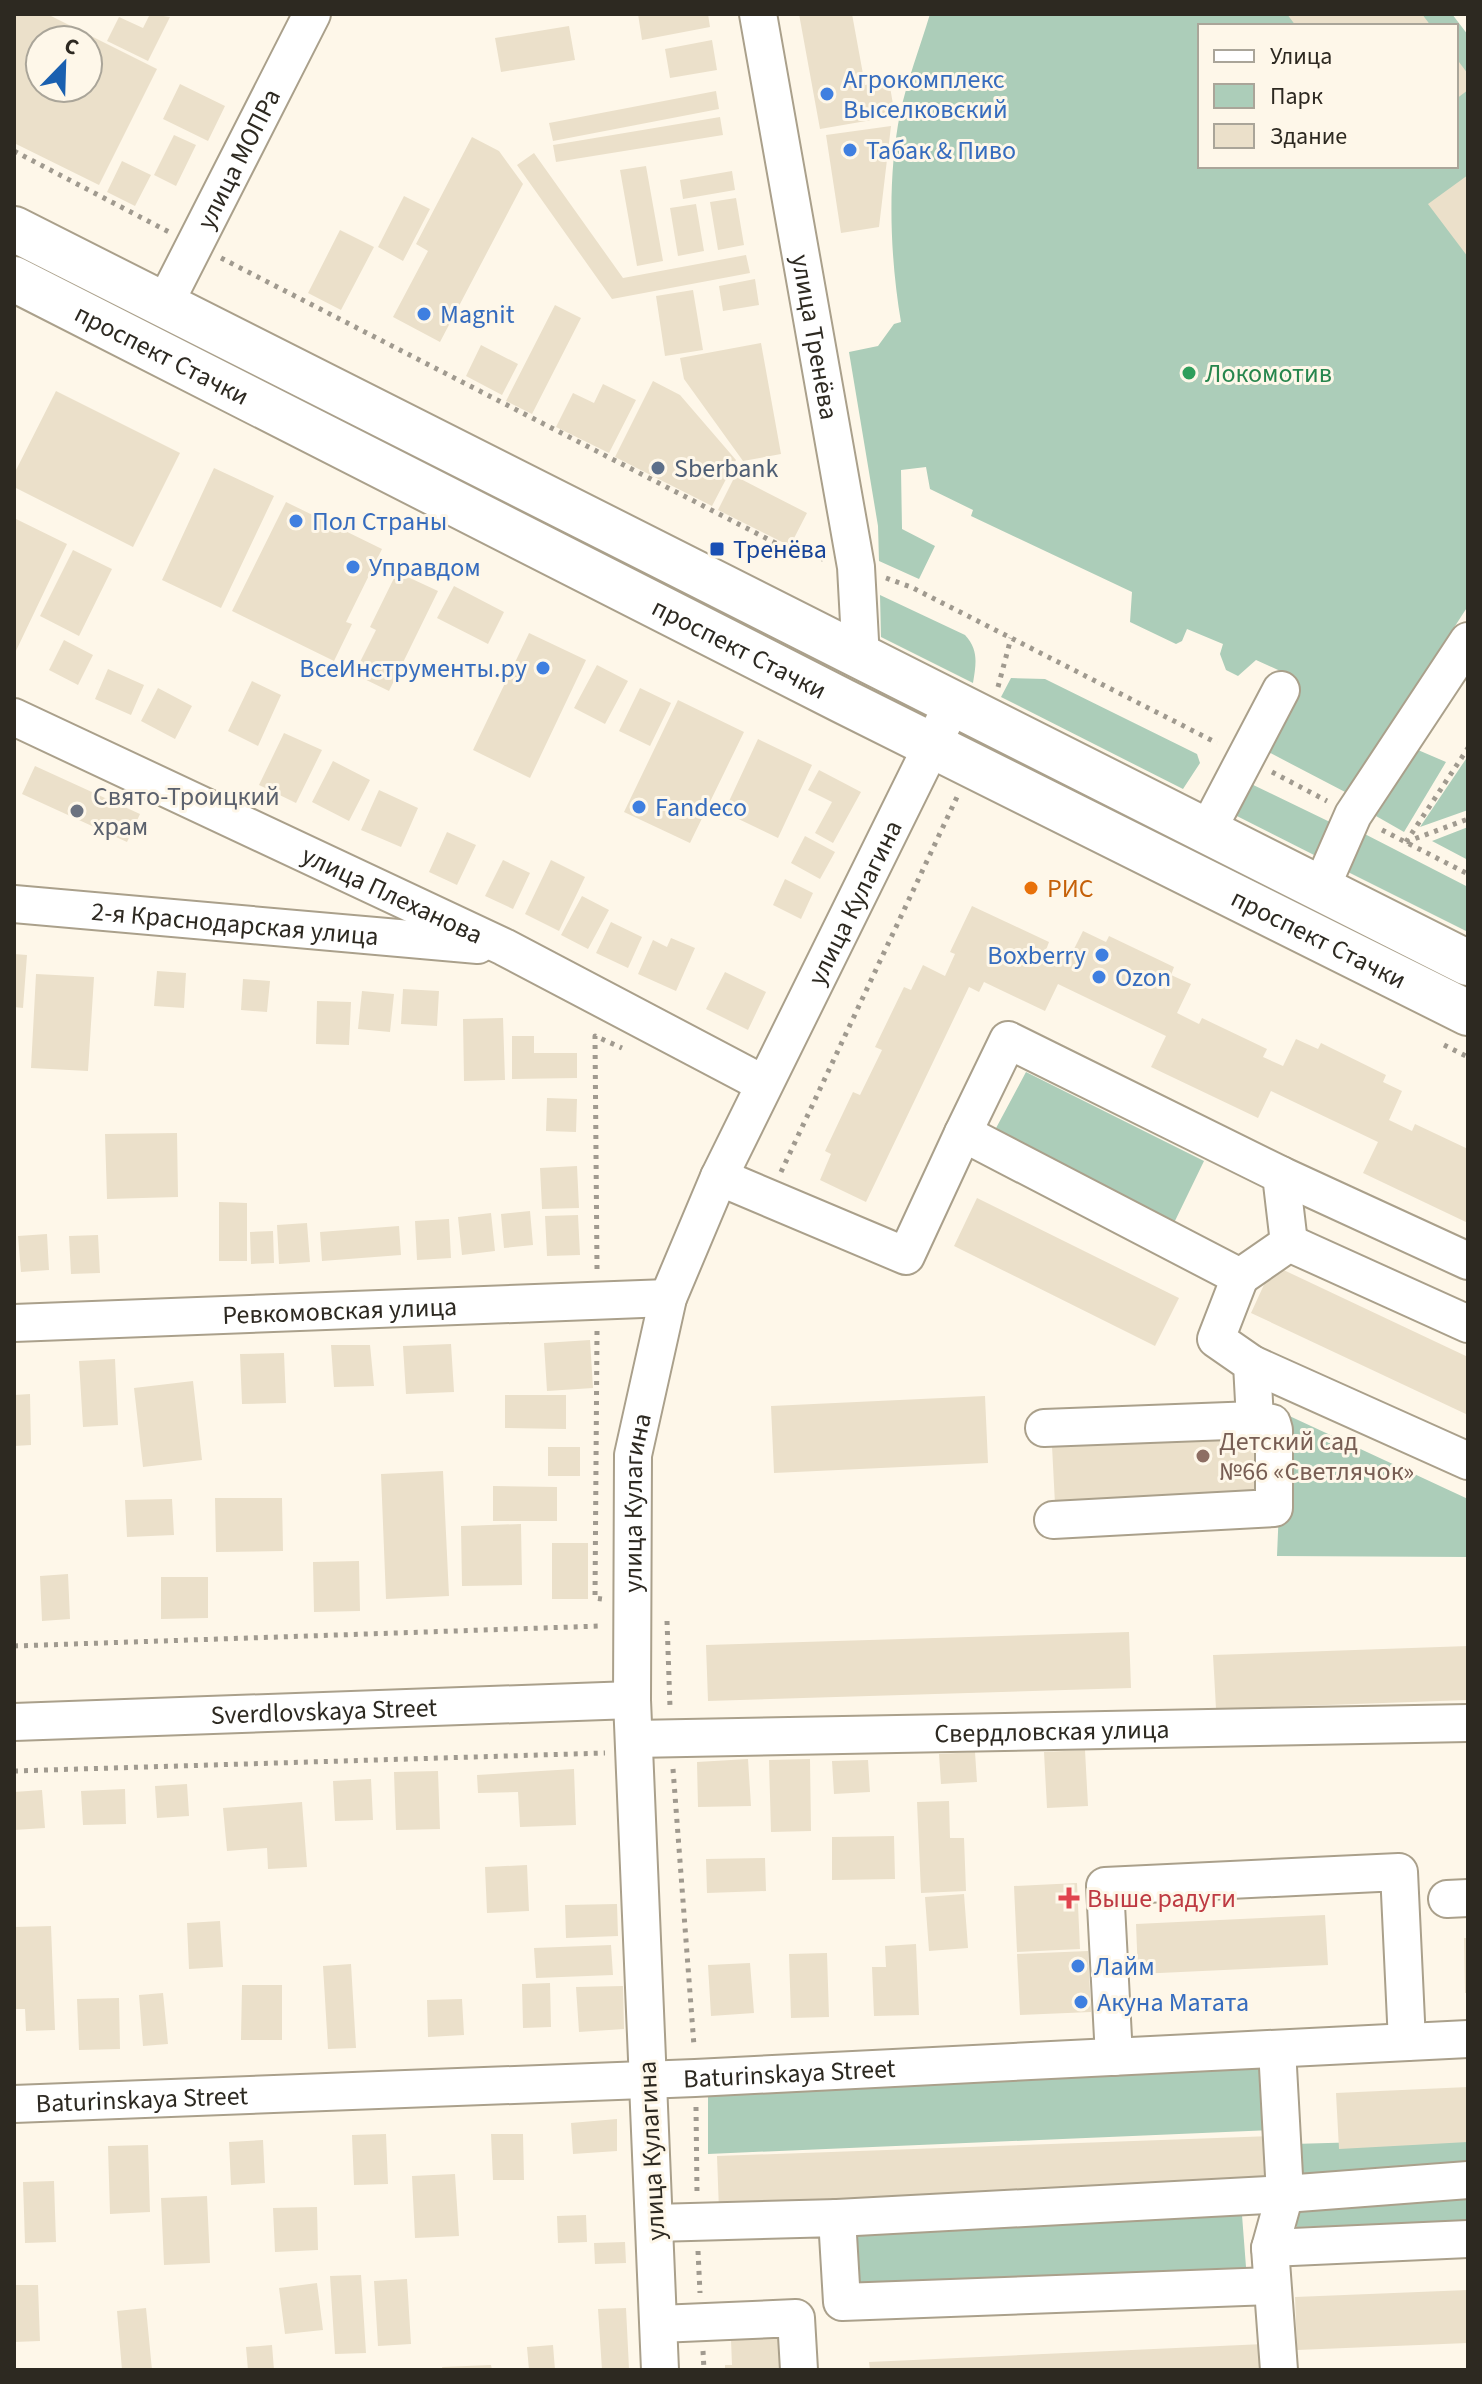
<svg xmlns="http://www.w3.org/2000/svg" width="1482" height="2384" font-family="'Source Sans 3',sans-serif">
	<rect width="100%" height="100%" fill="#fef7e9"/>
	<path fill="#accdb9" fill-rule="evenodd" d="M930 14H1452L1468 35V606L1347 793 1253 744 1289 675 1256 660 1238 676 1226 670 1220 654 1223 644 1187 629 1182 641 1176 644 1130 622 1132 592 971 516 973 510 930 489 926 467 901 470 902 529 935 546 919 579 879 561 878 526 849 352 878 346 894 324 901 322C890 258 887 179 900 114 907 81 920 47 930 14ZM1200 26H1456V166H1200Z
		M880 595 965 635C979 650 976 664 973 683L881 637Z
		M1011 678 1045 679 1197 754 1200 763 1183 789 1001 697Z
		M1418 750 1446 762 1404 832 1376 816Z
		M1468 756V810L1420 827Z
		M1245 781 1332 823 1318 857 1225 810Z
		M1468 827V860L1432 841Z
		M1355 829 1468 887V932L1336 866Z
		M1026 1072 1204 1161 1173 1225 995 1130Z
		M1283 1413 1468 1499V1557L1277 1556Z
		M1270 2055 1273 2130 708 2154V2083Z
		M1468 2139V2223L1297 2227 1293 2144Z
		M1241 2202 1247 2280 846 2295 843 2224Z"/>
	<path fill="#ebe0ca" fill-rule="evenodd" d="M15 14H47L157 69 99 185 14 143ZM40 40H88V88H40Z
		M150 14 170 17 148 61 107 41 119 17 143 28Z
		M638 14H708L710 27 642 40Z
		M799 14H852L865 85 889 81 895 116 820 129Z
		M1287 14H1422L1431 26H1296Z
		M569 26 575 60 501 72 495 38Z
		M712 40 717 70 670 78 665 49Z
		M1456 58 1468 74V90L1456 99Z
		M180 84 225 106 208 141 163 119Z
		M716 91 719 109 553 141 549 123Z
		M720 117 723 135 556 162 553 145Z
		M891 126 879 227 841 233 826 135Z
		M174 135 196 145 176 186 154 175Z
		M472 137 499 151 523 184 440 342 393 317 428 251 416 244Z
		M534 153 623 278 746 255 750 273 612 299 517 165Z
		M122 161 151 175 135 206 107 192Z
		M646 166 663 261 637 266 620 170Z
		M732 171 735 190 683 199 680 180Z
		M1468 175V257L1428 204Z
		M404 196 430 209 403 261 378 247Z
		M736 198 744 245 718 250 710 202Z
		M696 204 704 251 678 256 670 208Z
		M340 230 374 247 341 310 308 293Z
		M755 279 759 305 723 311 719 286Z
		M693 290 703 350 665 356 656 296Z
		M555 305 581 318 532 414 506 401Z
		M761 343 781 454 743 461 684 379 680 358Z
		M481 345 518 364 502 395 466 376Z
		M653 381 680 395 736 460 712 506 615 457Z
		M603 384 636 400 609 453 556 427 573 393 594 403Z
		M56 391 180 453 133 547 14 487V474Z
		M214 468 274 496 221 608 162 580Z
		M735 476 807 513 790 546 718 510Z
		M286 502 382 549 346 622 352 624 334 661 232 611Z
		M14 518 67 544 14 655Z
		M73 550 112 569 79 636 40 616Z
		M397 572 438 591 389 691 354 674 376 630 370 627Z
		M454 586 504 612 488 644 437 618Z
		M529 633 586 660 530 778 473 750Z
		M64 640 93 655 78 685 49 670Z
		M597 665 628 681 605 724 574 708Z
		M108 669 144 685 131 715 95 699Z
		M252 681 281 695 258 746 228 731Z
		M158 688 192 706 175 739 141 721Z
		M640 688 671 703 650 746 619 731Z
		M678 700 744 732 690 843 624 812Z
		M284 733 322 750 296 803 259 785Z
		M758 739 812 765 778 838 724 812Z
		M333 761 370 780 349 821 312 802Z
		M35 766 140 814 127 842 22 794Z
		M819 770 861 792 833 843 815 833 832 802 808 790Z
		M379 790 418 808 401 847 361 830Z
		M447 832 476 845 457 885 429 872Z
		M805 836 835 852 820 879 791 863Z
		M503 860 530 873 513 909 485 896Z
		M551 860 585 877 559 931 525 914Z
		M785 879 813 893 801 919 773 905Z
		M582 896 609 910 588 949 561 935Z
		M972 906 1049 942 1046 950 1068 961 1083 931 1106 942 1109 936 1174 967 1171 975 1191 984 1177 1013 1199 1024 1202 1018 1267 1049 1263 1057 1283 1066 1296 1039 1318 1049 1321 1043 1386 1075 1383 1082 1402 1091 1389 1120 1412 1131 1415 1124 1468 1149V1223L1363 1173 1378 1142 1271 1091 1258 1118 1151 1067 1166 1036 1058 984 1045 1011 984 982 979 992 969 987 866 1202 820 1180 831 1154 825 1151 853 1092 860 1095 882 1050 875 1047 904 987 911 990 923 965 945 976 955 954 950 952Z
		M611 922 642 937 628 968 596 953Z
		M671 938 695 948 676 991 638 974 653 940 667 947Z
		M14 954 27 955 23 1008 14 1007Z
		M157 971 186 973 184 1008 154 1006Z
		M725 972 766 992 748 1030 706 1009Z
		M36 974 94 977 88 1071 31 1068Z
		M243 979 270 981 267 1012 241 1010Z
		M403 989 439 991 437 1026 401 1024Z
		M362 991 394 994 390 1032 358 1029Z
		M317 1001 351 1002 349 1045 316 1044Z
		M503 1018 505 1080 464 1081 463 1019Z
		M512 1036H534V1053H577V1078L512 1079Z
		M547 1098 577 1099 576 1132 546 1131Z
		M177 1133 178 1197 107 1199 105 1134Z
		M577 1166 579 1208 542 1209 540 1168Z
		M977 1198 1179 1298 1155 1346 954 1246Z
		M219 1202 247 1203V1261H219Z
		M530 1211 533 1245 504 1248 501 1214Z
		M491 1213 495 1251 462 1255 458 1217Z
		M578 1215 580 1255 547 1256 545 1216Z
		M449 1219 451 1258 417 1260 415 1221Z
		M307 1223 310 1262 279 1264 277 1225Z
		M399 1226 401 1255 322 1261 320 1232Z
		M273 1231 274 1263 251 1264 250 1232Z
		M47 1234 49 1270 21 1272 18 1236Z
		M98 1235 100 1273 71 1274 69 1236Z
		M1273 1265 1468 1357V1415L1251 1313Z
		M590 1340 593 1388 547 1391 544 1343Z
		M451 1344 454 1392 406 1394 403 1346Z
		M331 1345H370L374 1386 334 1387Z
		M284 1353 286 1403 242 1404 240 1354Z
		M115 1359 118 1425 83 1427 79 1361Z
		M193 1381 202 1460 143 1467 134 1388Z
		M30 1394 31 1445 14 1446V1395Z
		M505 1395H566V1429L505 1428Z
		M985 1396 988 1463 774 1473 771 1406Z
		M1265 1436 1268 1493 1055 1504 1052 1446Z
		M548 1447H580V1476H548Z
		M443 1471 449 1596 386 1599 381 1474Z
		M493 1486 557 1487V1521H493Z
		M215 1498H282L283 1551 216 1552Z
		M172 1499 174 1535 127 1537 125 1500Z
		M521 1524 522 1585 462 1586 461 1526Z
		M552 1543H588V1599H552Z
		M359 1561 360 1611 314 1612 313 1562Z
		M68 1574 70 1619 42 1621 40 1576Z
		M161 1577H208V1618L161 1619Z
		M1129 1632 1131 1688 708 1701 706 1645Z
		M1468 1646V1700L1216 1709 1213 1655Z
		M1085 1750 1088 1806 1047 1808 1044 1752Z
		M975 1752 977 1782 941 1784 939 1754Z
		M748 1759 751 1806 698 1807 697 1762Z
		M810 1759 811 1831 771 1832 769 1760Z
		M868 1760 870 1792 834 1794 832 1761Z
		M574 1769 576 1825 520 1827 518 1792 478 1793 477 1775Z
		M438 1771 440 1829 396 1830 394 1772Z
		M371 1779 373 1820 335 1821 333 1781Z
		M187 1784 189 1816 157 1818 155 1786Z
		M125 1789 126 1824 83 1825 81 1791Z
		M42 1790 45 1828 14 1830V1792Z
		M949 1801 950 1838H964L966 1891 921 1893 917 1802Z
		M302 1802 307 1867 268 1869 267 1848 227 1851 223 1808Z
		M894 1836 895 1879 832 1880V1837Z
		M765 1858 766 1891 707 1893 706 1859Z
		M527 1865 529 1911 487 1913 485 1867Z
		M1077 1883 1080 1949 1017 1952 1014 1886Z
		M964 1894 968 1948 929 1951 925 1897Z
		M617 1904 618 1936 566 1938 565 1905Z
		M1325 1915 1328 1965 1138 1974 1136 1924Z
		M220 1921 223 1967 189 1969 187 1923Z
		M51 1926 55 2030 26 2031 25 2009H14V1927Z
		M1464 1938H1468V1993H1465Z
		M916 1944 919 2015 874 2016 872 1967H886L885 1946Z
		M611 1945 613 1975 536 1978 534 1948Z
		M1088 1951 1091 2012 1020 2015 1017 1954Z
		M827 1953 829 2017 791 2018 789 1954Z
		M750 1963 754 2013 711 2016 708 1965Z
		M351 1964 356 2048 328 2049 323 1966Z
		M550 1983 551 2027 523 2028 522 1984Z
		M242 1985H282V2040H241Z
		M623 1986 624 2029 579 2032 576 1987Z
		M163 1993 168 2044 143 2046 139 1995Z
		M119 1998 120 2049 79 2050 77 1999Z
		M462 1999 464 2035 428 2037 427 2000Z
		M1468 2087V2142L1339 2149 1336 2093Z
		M617 2119V2151L573 2154 571 2123Z
		M386 2134 388 2184 354 2185 352 2135Z
		M491 2134H523L524 2180H493Z
		M1274 2136 1276 2191 719 2211 717 2156Z
		M263 2140 265 2183 231 2185 229 2142Z
		M148 2145 150 2212 110 2214 108 2146Z
		M455 2174 459 2236 415 2238 412 2176Z
		M54 2181 56 2242 25 2243 23 2182Z
		M207 2196 210 2263 164 2265 161 2198Z
		M317 2207 318 2250 275 2252 273 2208Z
		M586 2215 587 2242 558 2243 557 2216Z
		M625 2242 626 2263 595 2264 594 2243Z
		M361 2275 366 2353 335 2354 330 2276Z
		M407 2279 411 2344 378 2346 374 2281Z
		M317 2283 323 2330 285 2334 279 2288Z
		M14 2285H38L40 2341 14 2342Z
		M1468 2290V2343L1297 2350 1295 2297Z
		M146 2308 152 2370H122L117 2311Z
		M626 2308 629 2369 602 2370 598 2309Z
		M785 2337 787 2370H725V2365H732L731 2340Z
		M1264 2344 1265 2370H870L869 2362Z
		M272 2345 274 2370H248L246 2347Z
		M553 2345 555 2370H529L527 2347Z
		M491 2365 492 2370H443L442 2367Z"/>
	<g fill="none" stroke-linecap="round" stroke-linejoin="round">
		<g stroke="#aaa08b" stroke-width="40">
			<g id="minor">
				<path id="s1" d="M758 14 856 567 861 659"/>
				<path id="s2" d="M164 305 312 14"/>
				<path id="s3" d="M14 717 504 947 764 1084"/>
				<path d="M1207 831 1281 690"/>
				<path d="M1321 888 1353 815 1468 641"/>
				<path id="s4" d="M14 904 478 945"/>
				<path d="M963 1133 1008 1040 1281 1175 1289 1243"/>
				<path d="M1281 1175 1468 1261"/>
				<path d="M719 1177 906 1256 963 1133 1240 1277 1289 1243 1468 1324"/>
				<path id="s5" d="M14 1323 668 1298"/>
				<path d="M1252 1364 1468 1461"/>
				<path d="M1044 1428 1255 1420"/>
				<path d="M1053 1520 1274 1508V1430L1272 1423 1255 1420 1252 1364 1216 1339 1240 1277"/>
				<path id="s6" d="M14 1722 632 1700"/>
				<path id="s7" d="M634 1739 1468 1723"/>
				<path d="M1447 1899 1468 1898"/>
				<path d="M1277 2049 1285 2194 1270 2248 1279 2370"/>
				<path d="M1114 2057 1105 1886 1399 1872 1407 2042"/>
				<path id="s8" d="M14 2104 695 2078 1468 2039"/>
				<path d="M837 2218 1285 2194 1468 2180"/>
				<path d="M654 2223 837 2218 842 2302 1271 2286"/>
				<path d="M1270 2248 1468 2239"/>
				<path d="M659 2324 796 2318 799 2370"/>
				<path id="s9" d="M660 2370 632 1700 633 1455 668 1298 719 1177 952 705"/>
			</g>
		</g>
		<g stroke="#aaa08b" stroke-width="48">
			<g id="major">
				<path d="M14 229 1468 963"/>
				<path id="s10" d="M14 279 843 701 1468 1013"/>
			</g>
		</g>
		<path stroke="#a09a8f" stroke-width="5" stroke-dasharray="4 6" stroke-linecap="butt" d="M14 151 169 232
			M221 258 789 550 823 559
			M886 578 911 587 1217 743
			M998 687 1011 638
			M1272 772 1327 801
			M1382 830 1468 874
			M1406 842 1468 748
			M1406 842 1468 819
			M1444 1045 1468 1057
			M781 1172 957 797
			M597 1269 595 1036 622 1048
			M597 1331 595 1598 602 1599
			M667 1621 670 1707
			M14 1646 601 1626
			M673 1769 694 2046
			M14 1771 605 1753
			M696 2107 697 2193
			M698 2251 700 2293
			M703 2351 704 2370"/>
		<use href="#minor" stroke="#fff" stroke-width="36"/>
		<use href="#major" stroke="#fff" stroke-width="44"/>
	</g>
	<g fill="#3f7fe0" stroke="#fef7e9" stroke-width="3">
		<circle cx="827" cy="94" r="8"/>
		<circle cx="850" cy="150" r="8"/>
		<circle cx="424" cy="314" r="8"/>
		<circle cx="296" cy="521" r="8"/>
		<circle cx="353" cy="567" r="8"/>
		<circle cx="543" cy="668" r="8"/>
		<circle cx="639" cy="807" r="8"/>
		<circle cx="1102" cy="955" r="8"/>
		<circle cx="1099" cy="977" r="8"/>
		<circle cx="1078" cy="1966" r="8"/>
		<circle cx="1081" cy="2002" r="8"/>
	</g>
	<circle fill="#2e9e5b" stroke="#fef7e9" stroke-width="3" cx="1189" cy="373" r="8"/>
	<circle fill="#5c6f8a" stroke="#fef7e9" stroke-width="3" cx="658" cy="468" r="8"/>
	<rect fill="#1a4fb4" stroke="#fef7e9" stroke-width="3" x="709" y="541" width="16" height="16" rx="4"/>
	<circle fill="#6b7280" stroke="#fef7e9" stroke-width="3" cx="77" cy="811" r="8"/>
	<circle fill="#e8710a" stroke="#fef7e9" stroke-width="3" cx="1031" cy="888" r="8"/>
	<circle fill="#8d6e63" stroke="#fef7e9" stroke-width="3" cx="1203" cy="1456" r="8"/>
	<path fill="#e0444e" stroke="#fef7e9" stroke-width="3" d="M1065 1886h8v8h8v8h-8v8h-8v-8h-8v-8h8z"/>
	<g text-anchor="middle" stroke-width="6" stroke-linejoin="round" paint-order="stroke">
		<g font-size="26" fill="#366cbe" stroke="#fef7e9" text-anchor="start">
			<text x="843" y="88">Агрокомплекс<tspan x="843" dy="30">Выселковский</tspan></text>
			<text x="866" y="159">Табак &amp; Пиво</text>
			<text x="440" y="323">Magnit</text>
			<text x="312" y="530">Пол Страны</text>
			<text x="369" y="576">Управдом</text>
			<text x="527" y="677" text-anchor="end">ВсеИнструменты.ру</text>
			<text x="655" y="816">Fandeco</text>
			<text x="1086" y="964" text-anchor="end">Boxberry</text>
			<text x="1115" y="986">Ozon</text>
			<text x="1094" y="1975">Лайм</text>
			<text x="1097" y="2011">Акуна Матата</text>
		</g>
		<g font-size="26" fill="#2d2921" stroke="#fef7e9">
			<text dy="9" stroke="none"><textPath href="#s2" startOffset="164">улица МОПРа</textPath></text>
			<text dy="9" stroke="none"><textPath href="#s1" startOffset="328">улица Тренёва</textPath></text>
			<text dy="9" stroke="none"><textPath href="#s10" startOffset="166">проспект Стачки</textPath></text>
			<text dy="9" stroke="none"><textPath href="#s10" startOffset="814">проспект Стачки</textPath></text>
			<text dy="9" stroke="none"><textPath href="#s3" startOffset="418">улица Плеханова</textPath></text>
			<text dy="9" stroke="none"><textPath href="#s9" startOffset="1514">улица Кулагина</textPath></text>
			<text dy="9" stroke="none"><textPath href="#s4" startOffset="222">2-я Краснодарская улица</textPath></text>
			<text dy="9" stroke="none"><textPath href="#s10" startOffset="1462">проспект Стачки</textPath></text>
			<text dy="9" stroke="none"><textPath href="#s5" startOffset="326">Ревкомовская улица</textPath></text>
			<text dy="9" stroke="none"><textPath href="#s9" startOffset="868">улица Кулагина</textPath></text>
			<text dy="9" stroke="none"><textPath href="#s6" startOffset="310">Sverdlovskaya Street</textPath></text>
			<text dy="9" stroke="none"><textPath href="#s7" startOffset="418">Свердловская улица</textPath></text>
			<text dy="9" stroke="none"><textPath href="#s8" startOffset="776">Baturinskaya Street</textPath></text>
			<text dy="9" stroke="none"><textPath href="#s8" startOffset="128">Baturinskaya Street</textPath></text>
			<text transform="translate(651 2151) rotate(-93)" y="9">улица Кулагина</text>
		</g>
		<g font-size="26" fill="#27864d" stroke="#fef7e9" text-anchor="start">
			<text x="1205" y="382">Локомотив</text>
		</g>
		<g font-size="26" fill="#4e5e75" stroke="#fef7e9" text-anchor="start">
			<text x="674" y="477">Sberbank</text>
		</g>
		<g font-size="26" fill="#164399" stroke="#fef7e9" text-anchor="start">
			<text x="733" y="558">Тренёва</text>
		</g>
		<g font-size="26" fill="#5b616d" stroke="#fef7e9" text-anchor="start">
			<text x="93" y="805">Свято-Троицкий<tspan x="93" dy="30">храм</tspan></text>
		</g>
		<g font-size="26" fill="#c56008" stroke="#fef7e9" text-anchor="start">
			<text x="1047" y="897">РИС</text>
		</g>
		<g font-size="26" fill="#785e54" stroke="#fef7e9" text-anchor="start">
			<text x="1219" y="1450">Детский сад<tspan x="1219" dy="30">№66 «Светлячок»</tspan></text>
		</g>
		<g font-size="26" fill="#be3a42" stroke="#fef7e9" text-anchor="start">
			<text x="1087" y="1907">Выше радуги</text>
		</g>
	</g>
	<rect width="1482" height="2384" fill="none" stroke="#2d2921" stroke-width="32"/>
	<rect x="1198" y="24" width="260" height="144" fill="#fef7e9" stroke="#aaa599" stroke-width="2"/>
	<rect x="1214" y="50" width="40" height="12" fill="#ffffff" stroke="#aaa599" stroke-width="2"/>
	<text x="1270" y="64" font-size="24" fill="#2d2921">Улица</text>
	<rect x="1214" y="84" width="40" height="24" fill="#accdb9" stroke="#aaa599" stroke-width="2"/>
	<text x="1270" y="104" font-size="24" fill="#2d2921">Парк</text>
	<rect x="1214" y="124" width="40" height="24" fill="#ebe0ca" stroke="#aaa599" stroke-width="2"/>
	<text x="1270" y="144" font-size="24" fill="#2d2921">Здание</text>
	<g transform="translate(64 64) rotate(23)"><circle r="38" fill="#fef7e9" stroke="#aaa599" stroke-width="2"/>
	<path d="M0-6L14 30L0 20L-14 30Z" fill="#1a60b0"/>
	<text y="-12" font-size="22" font-weight="bold" text-anchor="middle" fill="#2d2921">С</text>
	</g>
</svg>
